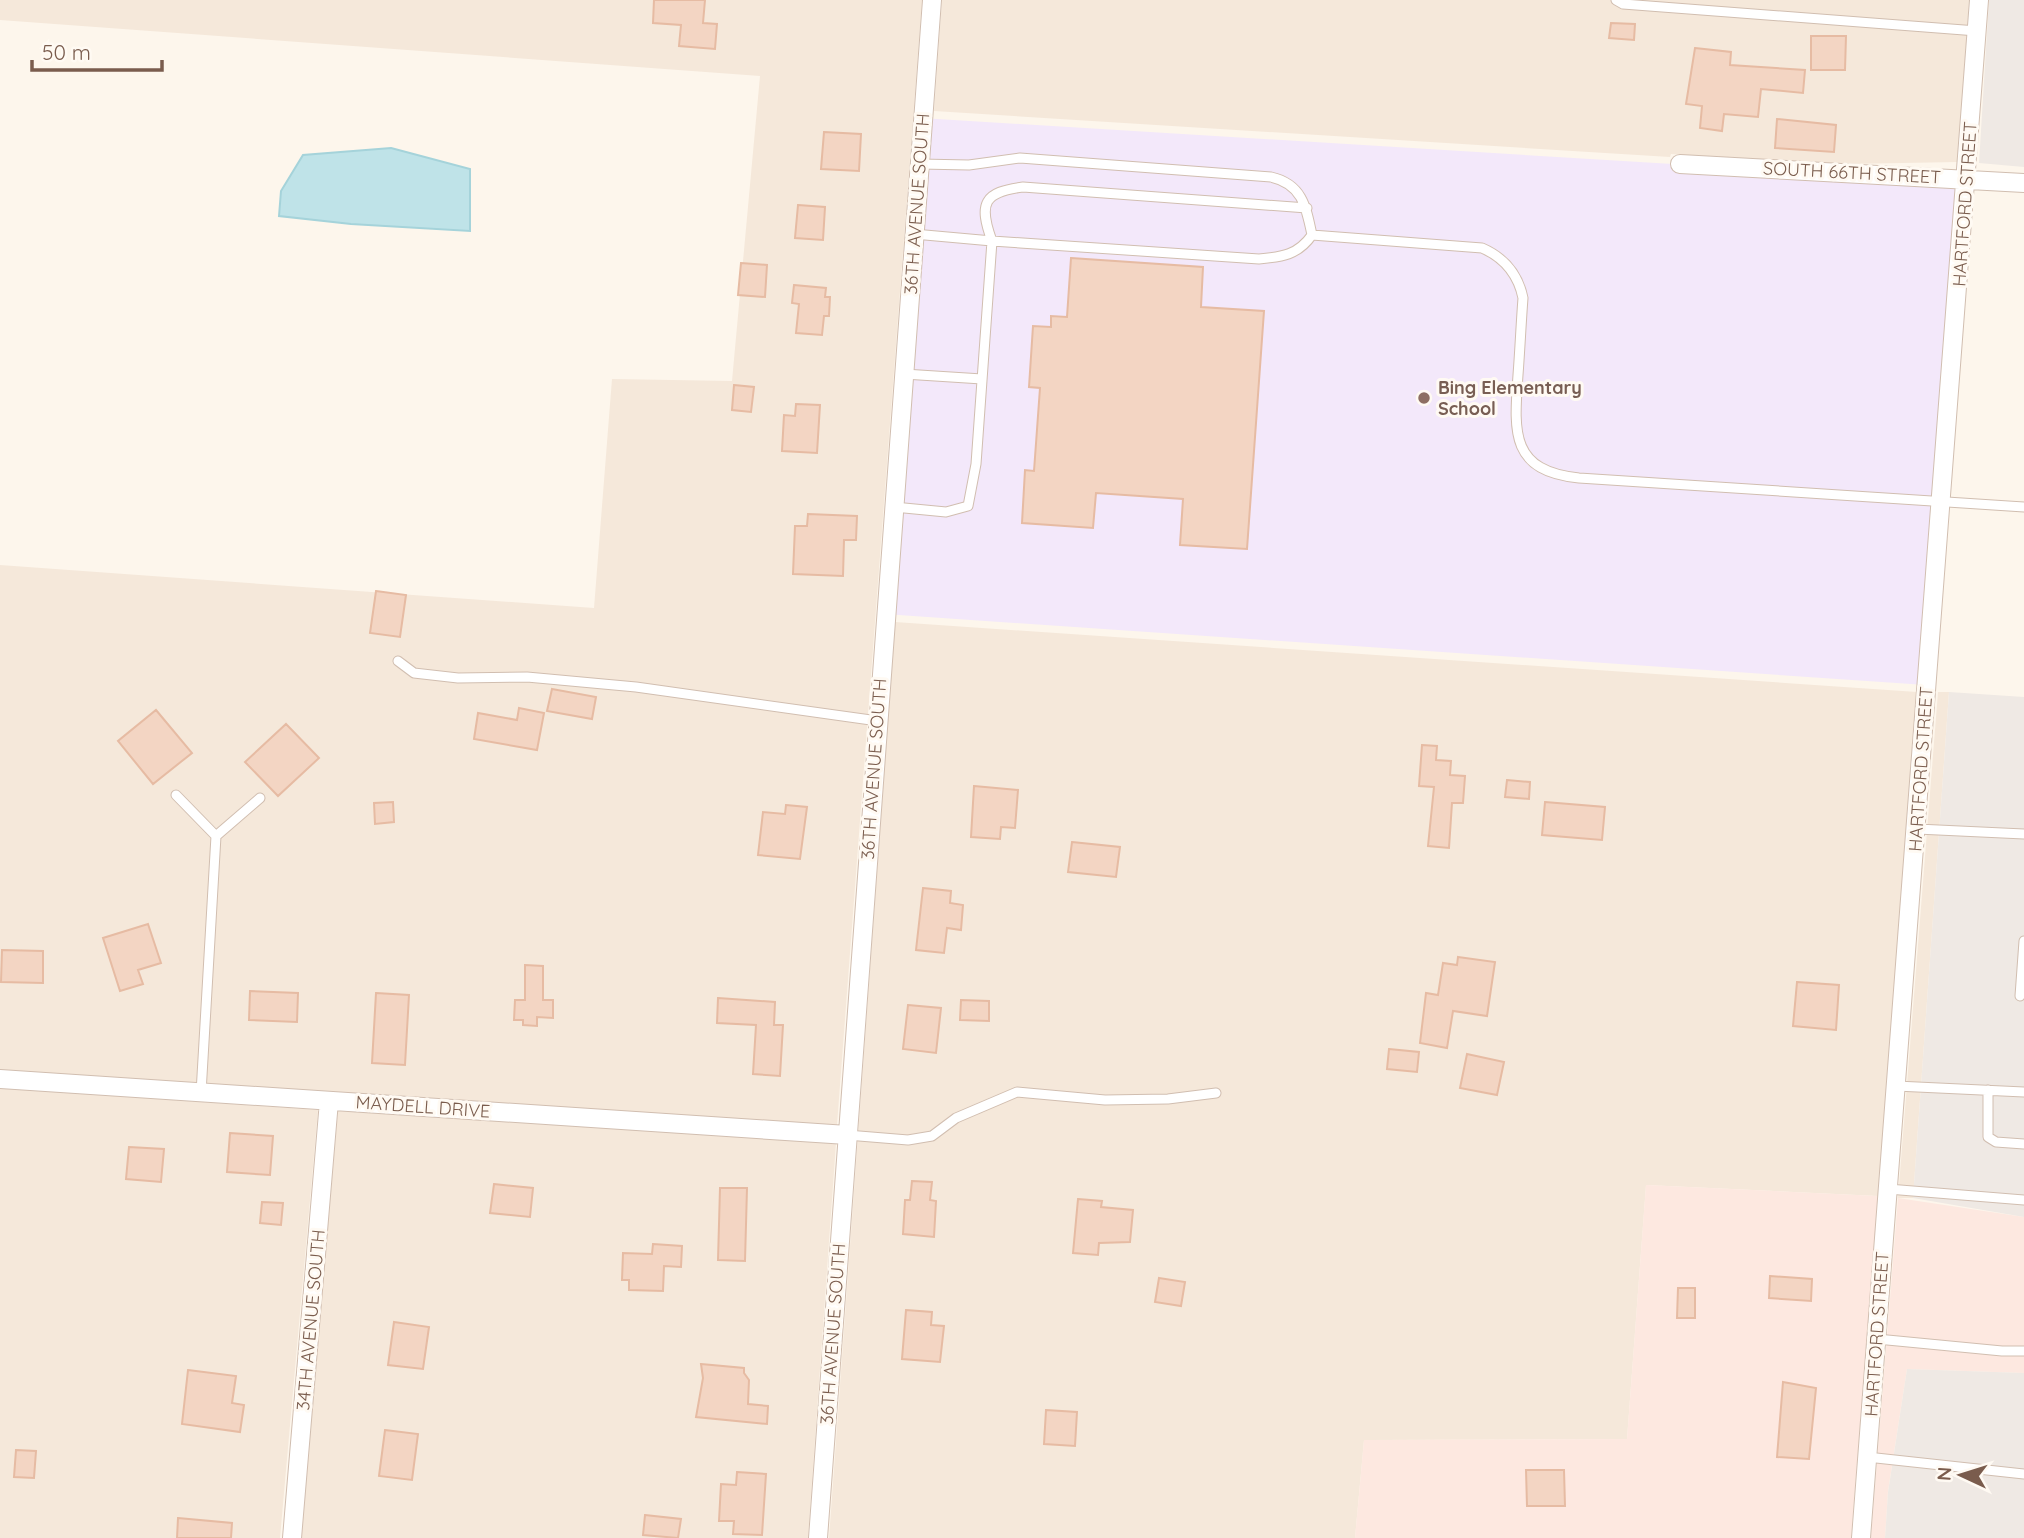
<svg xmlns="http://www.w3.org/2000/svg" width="2024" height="1538" font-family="Quicksand,sans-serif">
	<rect width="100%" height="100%" fill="#fdf6ec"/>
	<path fill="#f5e8da" d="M0 0H922L837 1125 0 1070V565L594 608 612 379 732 381 760 76 0 20Z
		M942 0H1969L1958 162 1847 164 1671 154 1670 157 934 111Z
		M895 622 1917 692 1878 1196 1646 1185 1627 1439 1364 1440 1355 1538H829Z
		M1938 692H1949L1913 1198H1898Z
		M0 1088 318 1110 280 1538H0Z
		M338 1111 836 1143 808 1538H300Z"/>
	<path fill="#fde8e0" d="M1646 1185 1878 1196 1851 1538H1355L1364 1440 1627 1439Z
		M1898 1198 2024 1217V1373L1907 1369 1888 1491 1885 1538H1871Z"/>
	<path fill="#efe9e4" d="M1989 0H2024V167L1979 163Z
		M1949 692 2024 697V1217L1913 1198Z
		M1907 1369 2024 1373V1538H1885L1888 1492Z"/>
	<path fill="#f3e8fa" d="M921 118 1966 182 1926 685 884 614Z"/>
	<path fill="#bfe3e8" stroke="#a5d3da" stroke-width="2" d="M391 148 470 169V231L351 224 279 216 281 191 303 155Z"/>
	<path fill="#f3d5c3" stroke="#e6bba3" stroke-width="2" d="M654 0H705L703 23 717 24 715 49 679 46 681 25 653 23Z
		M1611 23 1635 24 1634 40 1609 38Z
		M1811 36H1846L1845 70H1811Z
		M1695 48 1731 52 1730 65 1805 70 1803 93 1761 89 1758 117 1724 114 1722 131 1700 128 1702 106 1686 104Z
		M1777 119 1836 125 1834 152 1775 148Z
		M824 132 861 134 859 171 821 169Z
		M798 205 825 207 823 240 795 238Z
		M1071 258 1203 267 1201 307 1264 311 1247 549 1180 545 1183 499 1096 493 1093 528 1022 523 1025 470 1034 471 1040 388 1029 387 1033 326 1051 327V316L1067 317Z
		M741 263 767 265 765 297 738 295Z
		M794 285 826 288 825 297H830L829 316H824L822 335 796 333 799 304 792 303Z
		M734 385 754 387 751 412 732 410Z
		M796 404 820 405 817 453 782 451 784 415 795 416Z
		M808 514 857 516 856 540H844L843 576 793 574 795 526H807Z
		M376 591 406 595 400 637 370 633Z
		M552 689 596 697 592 719 547 711Z
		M519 708 544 713 537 750 474 739 478 713 517 720Z
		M156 710 192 753 153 784 118 741Z
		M286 724 319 758 278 796 245 762Z
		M1422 745 1437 746 1436 760 1451 761 1450 775 1465 776 1463 803H1452L1449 848 1428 846 1434 787 1419 786Z
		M1507 780 1530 782 1529 799 1505 797Z
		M974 786 1018 790 1015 828 1001 827 1000 839 971 837Z
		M393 802 394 822 375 824 374 803Z
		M1545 802 1605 807 1602 840 1542 835Z
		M786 805 807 807 800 859 758 855 763 812 785 814Z
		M1072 842 1120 847 1116 877 1068 872Z
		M923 888 951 891 950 903 963 905 961 930 947 928 944 953 916 950Z
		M148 924 161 963 138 970 143 984 120 991 103 938Z
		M2 950 43 951V983L1 982Z
		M1458 957 1495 962 1487 1016 1453 1011 1447 1048 1420 1043 1426 993 1438 995 1443 963 1457 965Z
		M525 965 543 966V1000H553V1018L537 1017V1026L523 1025V1020H514L515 1000H525Z
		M1797 982 1839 985 1836 1030 1793 1026Z
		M250 991 298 993 297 1022 249 1020Z
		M376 993 409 995 405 1065 372 1063Z
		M718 998 775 1002 774 1025H783L780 1076 753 1074 756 1025 717 1023Z
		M961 1000 989 1001V1021L960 1020Z
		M908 1005 941 1008 936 1053 903 1049Z
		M1389 1049 1419 1052 1417 1072 1387 1069Z
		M1467 1054 1504 1062 1497 1095 1460 1088Z
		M230 1133 273 1136 270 1175 227 1172Z
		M129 1147 164 1149 161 1182 126 1179Z
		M912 1181 932 1182 930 1200 936 1201 934 1237 903 1234 905 1200H910Z
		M494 1184 533 1188 530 1217 490 1213Z
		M720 1188H747L745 1261 718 1260Z
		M1078 1199 1102 1201 1101 1207 1133 1210 1130 1242 1099 1243 1098 1255 1073 1253Z
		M262 1202 283 1203 281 1225 260 1223Z
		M653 1244 682 1246 681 1267 664 1266 663 1291 629 1290V1280H622L623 1253 652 1254Z
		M1770 1276 1812 1279 1811 1301 1769 1298Z
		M1159 1278 1185 1282 1181 1306 1155 1302Z
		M1678 1288H1695V1318H1677Z
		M906 1310 932 1312 931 1325 944 1326 940 1362 902 1359Z
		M394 1322 429 1327 423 1369 388 1365Z
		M701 1364 744 1368V1373L749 1380 748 1404 768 1406 767 1424 696 1417 703 1378Z
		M188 1370 236 1376 232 1403 244 1405 240 1432 182 1424Z
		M1783 1382 1816 1388 1809 1459 1777 1457Z
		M1046 1410 1077 1412 1075 1446 1044 1444Z
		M385 1430 418 1434 412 1480 379 1476Z
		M16 1450 36 1451 34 1478 14 1477Z
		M1526 1470H1564L1565 1506H1527Z
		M737 1472 766 1474 762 1535 733 1534 734 1521H719L721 1484 736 1485Z
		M645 1515 681 1519 678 1538 643 1535Z
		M178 1518 232 1523 231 1538H177Z"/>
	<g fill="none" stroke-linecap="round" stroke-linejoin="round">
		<g stroke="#d1beb0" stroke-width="11">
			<path id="service" d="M1616 0 1623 4 1977 31
				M920 164 969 165 1020 158 1271 177C1302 184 1306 206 1312 235
				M1307 208 1023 187C984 192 978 203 992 241L1259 259C1282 257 1298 255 1312 235L1482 248C1505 258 1518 274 1523 298 1521 324 1520 349 1518 375 1514 432 1510 471 1579 478L2024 507
				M904 374 982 379
				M894 507 946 512 968 506 976 464 992 241 914 234
				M398 661 414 673 458 678 527 677 636 687 878 721
				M176 795 216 836 201 1093
				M1917 829 2024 834
				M216 836 260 798
				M2020 996 2024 941
				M1896 1086 2024 1092
				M1988 1090V1137L1996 1142 2024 1144
				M847 1135 908 1140 932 1136 956 1118 1017 1092 1105 1100 1168 1099 1216 1093
				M1888 1189 2024 1200
				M1877 1339 2002 1351H2024
				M1867 1457 2024 1474"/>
		</g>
		<g stroke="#d1beb0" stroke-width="20">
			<path id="minor" d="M1680 164 2024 183
				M0 1079 847 1135
				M292 1538 329 1101
				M818 1538 932 0
				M1861 1538 1979 0"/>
		</g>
		<use href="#service" stroke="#fff" stroke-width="9"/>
		<use href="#minor" stroke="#fff" stroke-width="18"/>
	</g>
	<circle fill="#8d6e63" stroke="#fffaf3" stroke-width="2.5" cx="1424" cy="398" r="7"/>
	<g text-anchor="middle" stroke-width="6" stroke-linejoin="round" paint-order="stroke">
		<g font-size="18" fill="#7a5c4d" stroke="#fffaf3">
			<text transform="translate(1852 173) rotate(3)" y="6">SOUTH 66TH STREET</text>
			<text transform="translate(917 204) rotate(-86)" y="6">36TH AVENUE SOUTH</text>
			<text transform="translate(1965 204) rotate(-86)" y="6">HARTFORD STREET</text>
			<text transform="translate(874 769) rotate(-86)" y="6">36TH AVENUE SOUTH</text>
			<text transform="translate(1921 769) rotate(-86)" y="6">HARTFORD STREET</text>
			<text transform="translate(423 1107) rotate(4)" y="6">MAYDELL DRIVE</text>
			<text transform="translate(311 1320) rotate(-85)" y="6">34TH AVENUE SOUTH</text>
			<text transform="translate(833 1334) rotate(-86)" y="6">36TH AVENUE SOUTH</text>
			<text transform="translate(1877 1334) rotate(-86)" y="6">HARTFORD STREET</text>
		</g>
		<g font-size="18" font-weight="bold" fill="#785e54" stroke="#fffaf3" text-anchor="start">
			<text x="1438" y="394">Bing Elementary<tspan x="1438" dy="21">School</tspan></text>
		</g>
	</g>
	<g transform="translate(1961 1475) rotate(274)" stroke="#fffaf3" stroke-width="5" paint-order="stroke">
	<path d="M0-5L12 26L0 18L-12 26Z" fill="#7a5c4d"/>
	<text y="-10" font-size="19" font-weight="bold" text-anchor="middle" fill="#7a5c4d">N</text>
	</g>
	<path d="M32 60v10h130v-10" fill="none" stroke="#7a5c4d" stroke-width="3.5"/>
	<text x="42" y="60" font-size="21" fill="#7a5c4d" stroke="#fffaf3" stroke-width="5" paint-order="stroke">50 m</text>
</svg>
